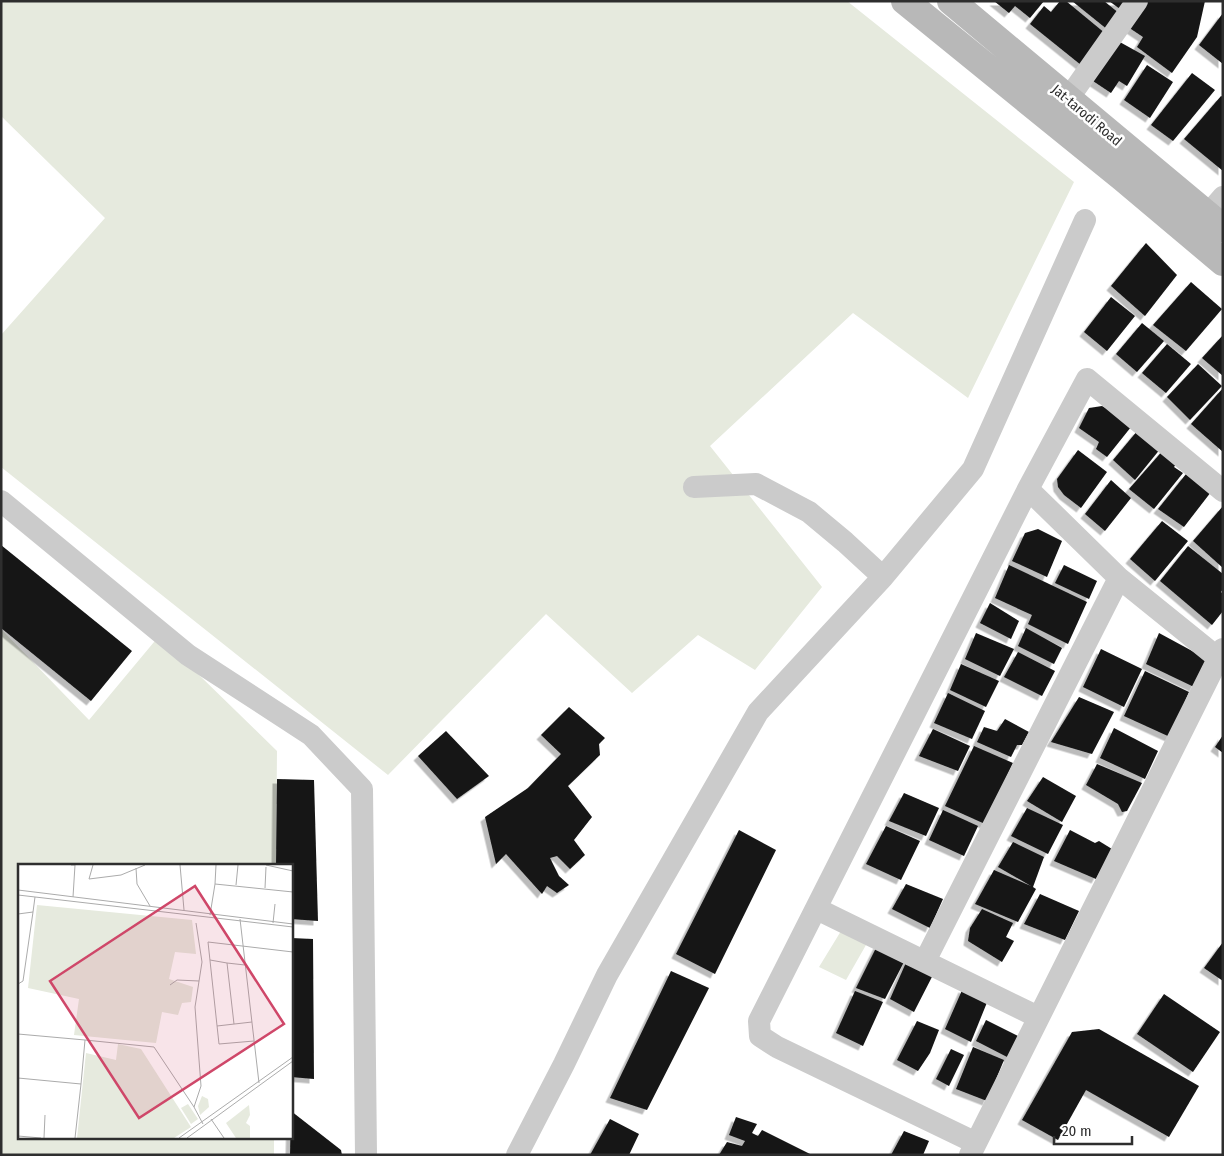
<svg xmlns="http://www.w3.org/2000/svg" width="1224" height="1156" font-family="'Fira Sans Condensed',sans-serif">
	<defs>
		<filter id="shadow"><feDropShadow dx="-4.5" dy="4.5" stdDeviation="0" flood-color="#0004"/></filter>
	</defs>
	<rect width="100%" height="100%" fill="#fff"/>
	<path fill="#e6eade" d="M1 1H847L1074 182 968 398 853 313 710 446 822 587 755 670 698 635 632 693 546 614 388 775 1 467V335L105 218 1 116Z
		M1 629 89 720 159 636 277 751 276 865H19V1137H274V1155H1Z
		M841 931 866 945 846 980 819 967Z"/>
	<path fill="#151515" filter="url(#shadow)" d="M994 1H1044L1030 18 1015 6 1009 13Z
		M1060 1H1066L1106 34 1081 65 1030 24 1044 6 1051 12Z
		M1072 1H1104L1120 14 1108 30Z
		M1109 1H1126L1120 9Z
		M1144 1H1205L1197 37 1172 73 1137 47 1143 37 1128 27Z
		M1223 13V64L1199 45Z
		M1118 41 1145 56 1127 86 1119 81 1111 93 1093 81Z
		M1147 65 1173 82 1150 118 1124 100Z
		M1192 73 1215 90 1173 141 1151 125Z
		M1221 96 1223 97V171L1184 139Z
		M1146 243 1177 275 1145 316 1111 286Z
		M1191 282 1222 309 1186 351 1153 325Z
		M1111 297 1135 316 1107 351 1084 332Z
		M1142 323 1164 341 1137 372 1116 354Z
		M1223 335V376L1202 358Z
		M1167 344 1191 364 1166 393 1142 373Z
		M1198 364 1222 386 1190 420 1167 397Z
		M1223 388V452L1191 424Z
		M1102 406 1110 410 1131 427 1107 457 1096 449 1099 442 1079 428 1089 408Z
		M1138 430 1161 448 1135 480 1113 460Z
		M1165 448 1179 460 1174 467 1183 473 1154 509 1129 489Z
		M1078 450 1107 472 1081 508 1064 495 1058 487 1057 479Z
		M1186 474 1211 492 1184 527 1158 509Z
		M1111 480 1131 498 1105 531 1085 514Z
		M1223 506V568L1193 541Z
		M1162 521 1188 541 1155 581 1130 559Z
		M1038 529 1062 541 1047 577 1012 561 1025 533Z
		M1 545 132 651 91 701 1 628Z
		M1188 546 1223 574V589L1221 592 1223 594V611L1212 625 1160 581Z
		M1009 565 1087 602 1068 644 1028 624 1032 615 995 598Z
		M1064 565 1097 581 1089 599 1055 583Z
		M990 603 1019 621 1011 639 980 623Z
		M1026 628 1062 648 1054 664 1018 646Z
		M976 633 1014 649 1000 676 965 659Z
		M1159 633 1207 659 1194 687 1146 664Z
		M1101 649 1142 669 1124 707 1083 687Z
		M1018 652 1055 671 1042 696 1004 677Z
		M961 664 999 681 986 707 950 690Z
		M1145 671 1189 692 1170 737 1124 716Z
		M948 693 985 711 972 739 934 723Z
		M1079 697 1114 712 1092 754 1051 742Z
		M569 707 605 738 599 744 600 755 568 786 592 817 574 840 585 855 570 869 557 856 550 858 559 876 569 885 557 893 547 886 542 894 506 854 496 864 485 817 528 788 561 754 541 735Z
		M1005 719 1029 732 1022 745H1017L1011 757 977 742 984 727 997 731Z
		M1114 728 1158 751 1145 779 1100 758Z
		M933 729 970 746 958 771 919 756Z
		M446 731 489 776 457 799 418 756Z
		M1223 735V753L1215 747Z
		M974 746 1013 763 985 824 945 806Z
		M1097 764 1142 783 1127 811 1122 812 1118 804 1086 785Z
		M1043 777 1076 796 1062 822 1027 801Z
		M277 779 314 780 318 921 291 919V865H276Z
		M904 793 939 808 926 836 889 821Z
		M1027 808 1063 825 1048 854 1011 836Z
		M943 810 978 826 964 856 929 840Z
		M886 826 920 841 901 880 866 864Z
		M739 830 776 850 715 974 676 954Z
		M1070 830 1095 843 1099 841 1112 849 1096 879 1054 861Z
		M1013 842 1044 857 1033 887 1036 889 1018 922 975 904 994 870 1031 886 998 867Z
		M906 884 943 899 930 928 892 909Z
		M1040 894 1079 911 1065 940 1024 924Z
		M982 909 1013 923 1006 937 1014 941 1002 962 968 941 970 928Z
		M291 938 313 939 314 1079 291 1077Z
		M1223 942V981L1204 968Z
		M878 944 906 958 885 999 856 988Z
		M908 958 935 971 914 1012 890 999Z
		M671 971 709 988 647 1110 610 1098Z
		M963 988 988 1000 971 1042 945 1029Z
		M855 991 883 1002 863 1046 836 1033Z
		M1164 994 1220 1032 1193 1072 1137 1034Z
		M986 1020 1022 1038 1011 1059 976 1041Z
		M917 1021 939 1030 930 1053 918 1071 897 1060Z
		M1099 1029 1199 1086 1169 1137 1086 1090 1058 1140 1022 1120 1072 1032Z
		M973 1047 1004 1060 987 1101 956 1089Z
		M951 1049 964 1055 949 1086 936 1079Z
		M291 1111 341 1150 342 1155H290Z
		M736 1117 757 1124 752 1133 758 1136 762 1130 812 1155H719L727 1142 742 1146 745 1141 729 1135Z
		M610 1119 639 1134 629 1155H590Z
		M904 1131 929 1141 923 1155H891Z"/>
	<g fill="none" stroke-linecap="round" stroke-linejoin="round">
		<path stroke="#cbcbcb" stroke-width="22" d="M1068 99 1137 1
			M1197 227 1223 197
			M694 487 756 484 809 512 845 542 883 577
			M1028 489 1119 578
			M1 501 188 655 311 735 362 789 366 1155
			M817 909 1038 1017
			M925 961 1119 578 1218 658
			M976 1143 777 1047 760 1036 759 1021 1028 489 1087 379 1223 491
			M517 1155 564 1064 607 975 758 712 883 577 973 469 1085 220
			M970 1155 1223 649"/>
		<path stroke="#b8b8b8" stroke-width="28" d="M905 1 1123 178 1223 262
			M951 1 1223 228"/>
	</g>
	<g text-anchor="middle" stroke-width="5" stroke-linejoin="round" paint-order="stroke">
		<g font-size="14" fill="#2e2e2e" stroke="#fff">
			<text transform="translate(1087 115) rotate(40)" y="5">Jat-tarodi Road</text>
		</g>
	</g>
	<g transform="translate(18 864)">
		<rect width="275" height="275" fill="#fff"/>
		<path d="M19 41 174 56 178 90 157 88 151 115 175 123 173 138 164 139 160 151 144 148 138 179 56 171 61 135 10 124ZM100 180 123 185 173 263 156 274H59L68 189 98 196ZM184 232 190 235 191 243 182 251 180 242ZM170 240 180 255 173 260 163 244ZM231 241 232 251 228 259 232 262V274H218L208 259Z" fill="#e6eade"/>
		<path fill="none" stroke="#ababab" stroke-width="1" d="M53 1H57L55 33M75 1 71 15 103 11 127 1M162 1 166 46M248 1 275 7M118 4 119 20 132 42M197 20 198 1M218 21 220 1M247 24 248 3M0 26 275 60M0 31 275 63M15 48 17 33M0 50 15 48 5 117 0 120M192 51 197 20 275 28M222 55 241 219M178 59 184 98 177 143 183 222 176 243 185 260M255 59 257 40M192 96 209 99M152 121 159 116 181 117M216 160 209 99 227 101M199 162 234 158M0 170 67 176 63 220 0 214M67 176 136 183 176 243M236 177 201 180 190 78 275 88M193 255 206 274M0 272 23 274M26 274 27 251M57 274 63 220M161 274 275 193M169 274 275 197"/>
		<path fill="#cf4769" fill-opacity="0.15" stroke="#cf4769" stroke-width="2.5" d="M177 22 266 160 121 254 32 117Z"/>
		<rect width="275" height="275" fill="none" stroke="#2e2e2e" stroke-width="2.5"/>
	</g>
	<rect width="1224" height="1156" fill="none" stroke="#2e2e2e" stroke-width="5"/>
	<path d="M1054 1136v8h78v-8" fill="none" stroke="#2e2e2e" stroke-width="2.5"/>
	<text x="1062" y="1136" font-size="15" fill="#2e2e2e" stroke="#ffffff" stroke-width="4" paint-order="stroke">20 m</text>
</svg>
